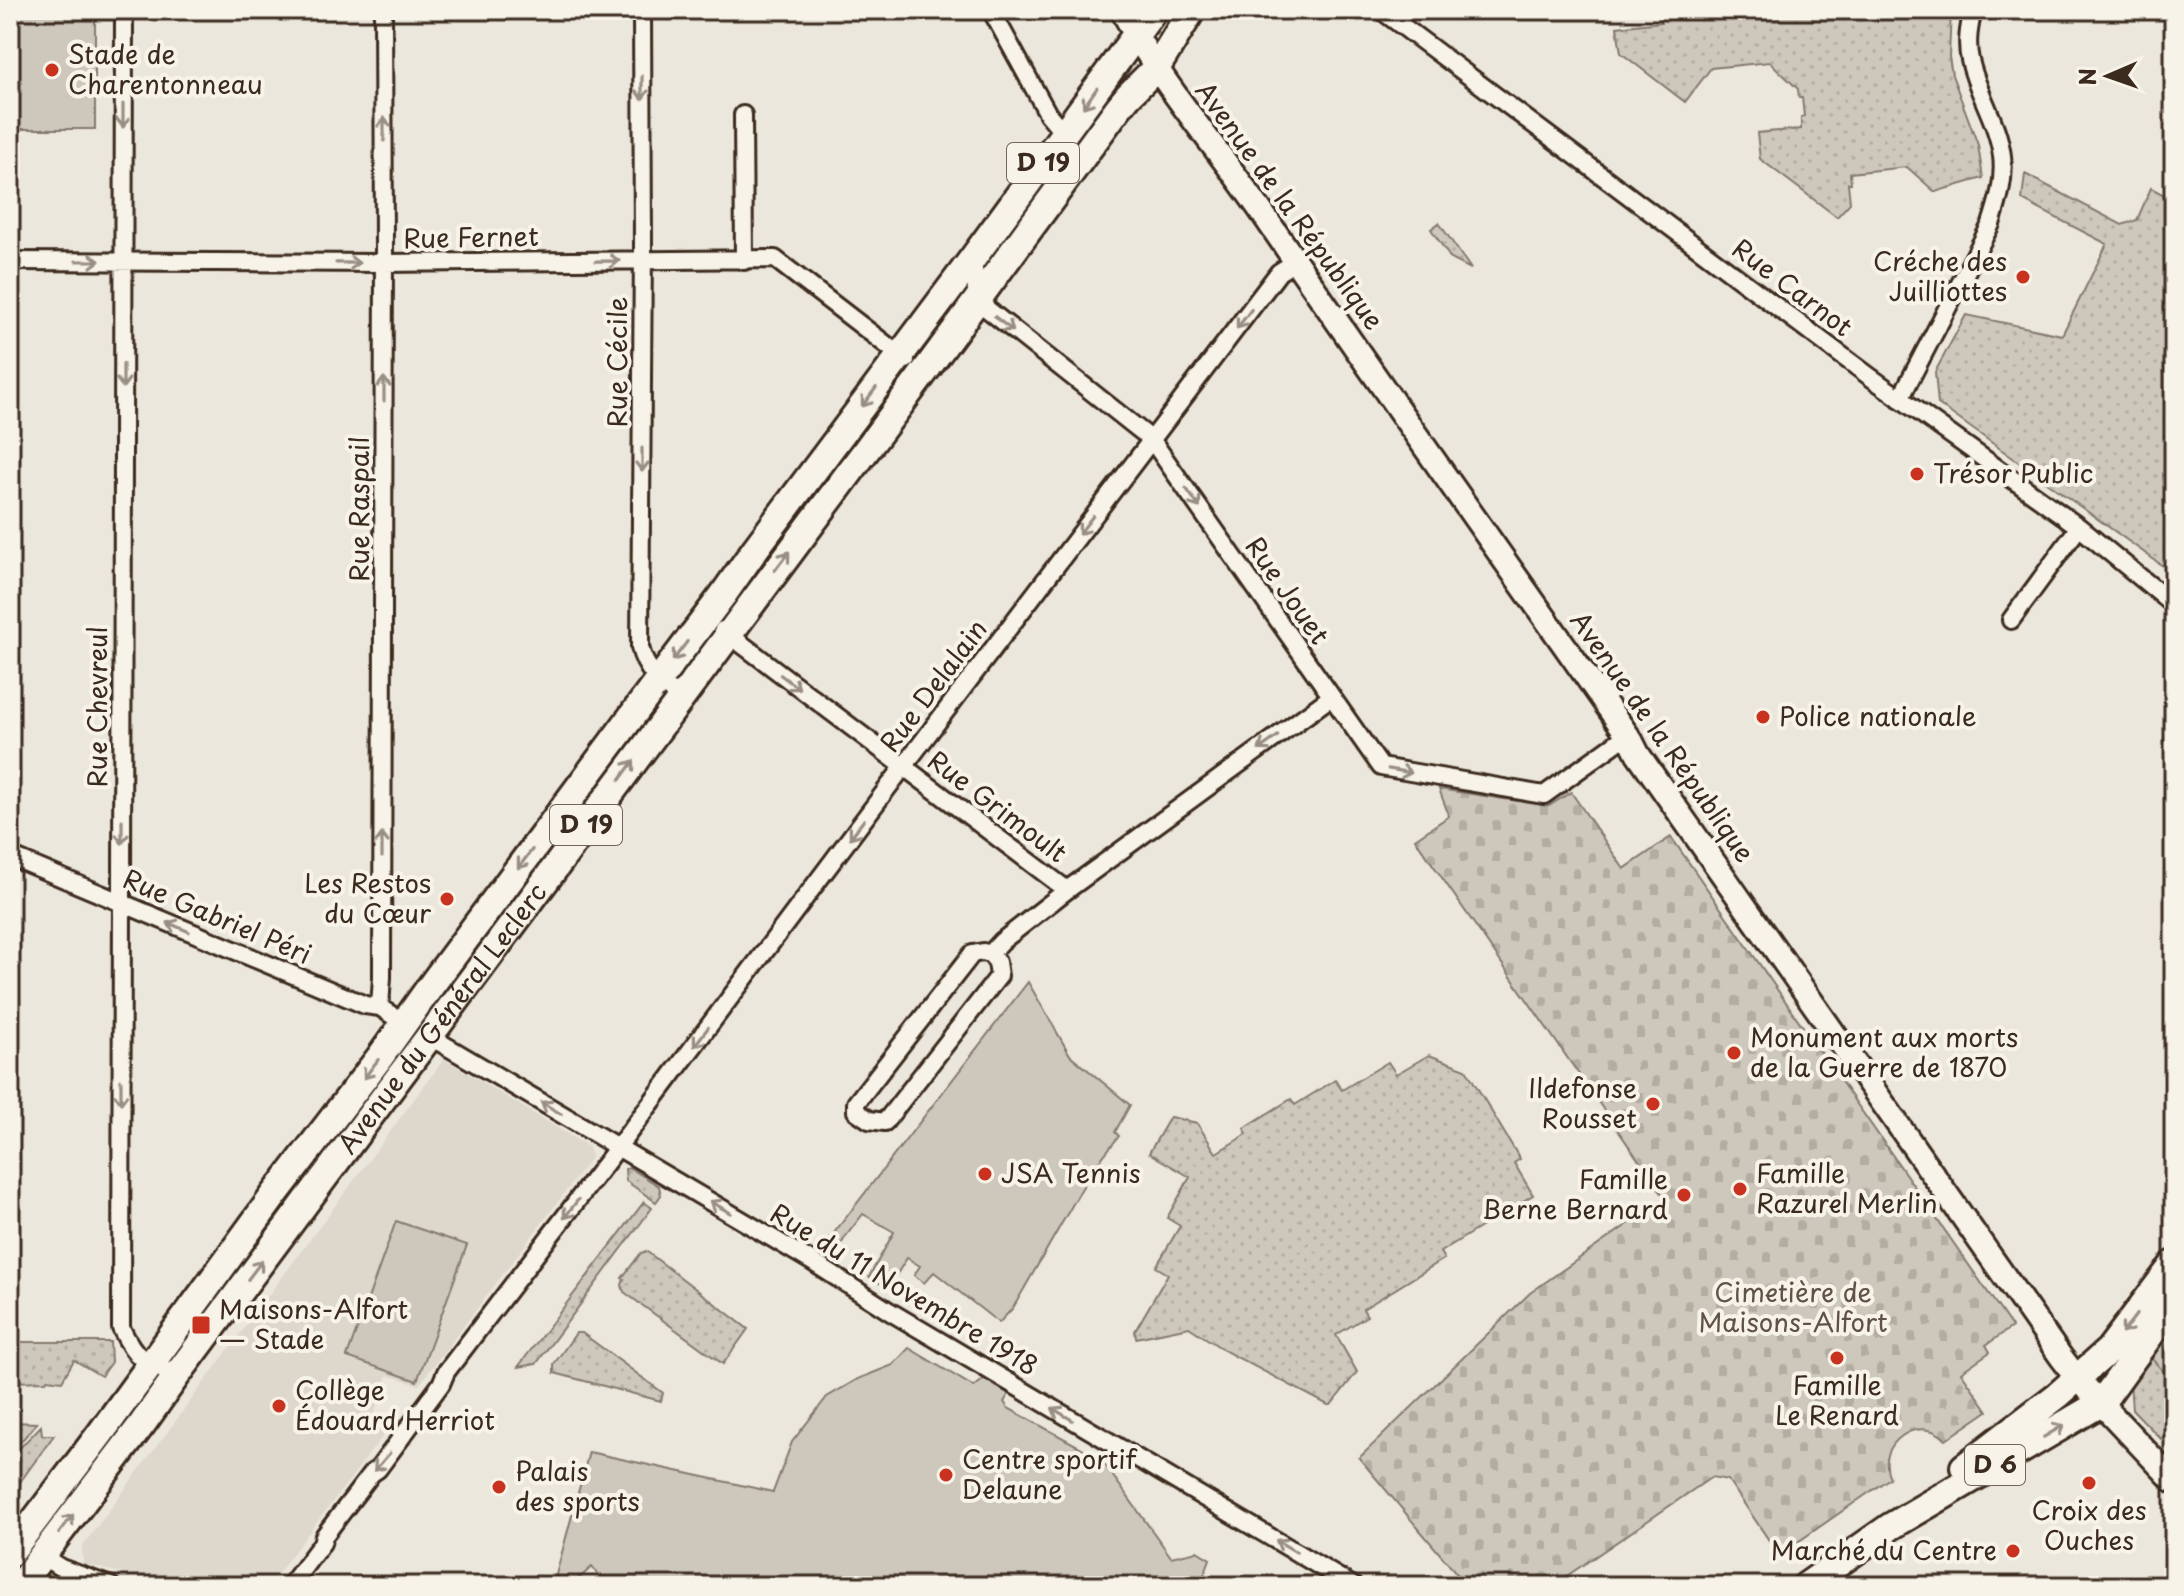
<svg xmlns="http://www.w3.org/2000/svg" width="2184" height="1596" font-family="'Playpen Sans',sans-serif">
	<defs>
		<pattern id="grass-dots" width="8" height="8" patternUnits="userSpaceOnUse" patternTransform="scale(2)"><rect width="8" height="8" fill="#cec8bc"/><path d="M2 2h.1M6 6h.1" fill="none" stroke="#b2aca1" stroke-width="1.8" stroke-linecap="round"/></pattern>
		<pattern id="forest-firs" width="22" height="20" patternUnits="userSpaceOnUse" patternTransform="scale(2)"><rect width="22" height="20" fill="#cec8bc"/><path d="M5 1l3.5 6h-7zM16 11l3.5 6h-7z" fill="#b2aca1"/></pattern>
		<pattern id="cemetery-stones" width="16" height="16" patternUnits="userSpaceOnUse" patternTransform="scale(2)"><rect width="16" height="16" fill="#cec8bc"/><path d="M2 7V4a2 2 0 0 1 4 0v3zM10 15v-3a2 2 0 0 1 4 0v3z" fill="#b2aca1"/></pattern>
	</defs>
	<rect width="100%" height="100%" fill="#ece7dc"/>
	<filter id="ink" filterUnits="userSpaceOnUse"><feTurbulence type="fractalNoise" baseFrequency=".0125" numOctaves="2"/><feDisplacementMap in="SourceGraphic" scale="16" xChannelSelector="R" yChannelSelector="G"/><feConvolveMatrix kernelMatrix="1 2 1 2 8 2 1 2 1" color-interpolation-filters="sRGB"/></filter>
	<g filter="url(#ink)">
		<path fill="#ddd7cc" d="M444 1059 589 1147 591 1158 419 1385 387 1375 374 1414 379 1424 389 1428 268 1586H175L83 1564 82 1547Z"/>
		<path fill="url(#grass-dots)" stroke="#84796d" stroke-width="2" d="M1660 10H1951L1949 57 1952 75 1978 145 1983 178 1935 192 1907 167 1850 173 1851 183H1848L1850 203 1837 217 1760 159 1757 133 1801 129V117L1804 116 1802 98H1799L1798 89 1770 62 1711 68 1685 102 1621 53 1617 27 1661 22Z
			M2025 174 2122 225 2137 220 2151 188 2174 200V574L1938 404 1935 372 1966 315 2062 335 2107 244 2022 200Z
			M1439 223 1471 269 1451 259 1431 229Z
			M1429 1055 1466 1069 1520 1159 1514 1163 1533 1195 1440 1252 1444 1259 1363 1309 1367 1316 1336 1335 1357 1372 1331 1405H1328L1227 1352 1189 1327 1136 1338 1135 1331 1168 1274 1156 1267 1180 1226 1167 1218 1190 1177 1149 1153 1170 1117 1197 1123 1216 1153 1247 1134 1244 1128 1291 1099 1295 1105 1335 1080 1342 1090 1388 1062 1396 1074Z
			M379 1070 387 1076 182 1350 173 1351Z
			M630 1168 659 1186 661 1195 656 1202 626 1181 625 1169Z
			M644 1202 652 1208 536 1364 518 1367Z
			M646 1251 748 1329 723 1364 624 1292 622 1285 624 1279 622 1278 641 1253Z
			M2174 1322V1426L2161 1439 2132 1409 2130 1381Z
			M576 1333H582L663 1393 661 1401 554 1373V1364Z
			M10 1342H110L111 1362 101 1376 74 1360 62 1381 47 1379 46 1381 10 1382Z
			M10 1422 37 1423 10 1454Z
			M41 1426 42 1435H54L10 1496V1458Z"/>
		<path fill="url(#forest-firs)" stroke="#84796d" stroke-width="2" d="M2174 1322V1401L2166 1374 2149 1356Z"/>
		<path fill="url(#cemetery-stones)" stroke="#84796d" stroke-width="2" d="M1439 789 1549 806 1571 792 1624 869 1671 837 2012 1327 1986 1345 1990 1352 1961 1372 1988 1411 1946 1440C1920 1412 1874 1444 1890 1478L1779 1555 1728 1480 1712 1477 1552 1586H1467L1359 1458 1530 1293 1665 1198 1415 839 1449 816Z"/>
		<path fill="#cec8bc" stroke="#84796d" stroke-width="2" d="M10 10H95V129H10Z
			M1028 982 1070 1055 1130 1105 1115 1132 1119 1136 1093 1169 1013 1308 999 1323 934 1272 924 1283 914 1275 920 1266 907 1258 888 1288 869 1277 894 1232 863 1214 846 1236 836 1253 824 1246Z
			M396 1221 467 1245 417 1381 347 1357Z
			M909 1348 974 1387 984 1379 1009 1394 1004 1402 1008 1408 1100 1458 1171 1557 1197 1551 1210 1559 1200 1586H606L592 1567 570 1586H553L589 1452 773 1492 792 1442 827 1397 858 1379 893 1365Z"/>
		<g fill="none" stroke-linecap="round" stroke-linejoin="round">
			<g stroke="#3b2a1e" stroke-width="22">
				<path id="minor" d="M124 10 121 1328C136 1360 144 1363 177 1375
					M642 10 643 247 640 647C645 671 662 684 680 698
					M991 10 1048 114 1065 134
					M1381 10 1869 376 2079 527 2174 605
					M743 115 744 261
					M973 258 977 301 1151 439 1381 767 1544 795 1619 741 1631 740
					M10 261 384 263 775 259 906 360
					M1900 399 1991 224C1998 202 2005 180 2002 156 1998 122 1977 93 1970 60 1966 43 1969 27 1973 10
					M2011 620 2079 527
					M723 630 1067 890
					M10 856 365 1005 380 1007 403 1023
					M990 954 997 962 999 976 885 1122 869 1120 856 1111V1103L972 954 983 952 990 954 1002 941 1067 890 1331 697
					M380 1007 382 977 384 247 383 10
					M429 1036 811 1261 889 1311 1353 1586
					M42 1556 61 1568 111 1586
					M290 1586 322 1543 324 1536 372 1473 378 1469 441 1384 446 1372 618 1147 904 766 1279 272 1295 262"/>
			</g>
			<g stroke="#3b2a1e" stroke-width="28">
				<path id="secondary" d="M1122 10C1161 84 1216 146 1263 214 1384 391 1508 565 1631 740L1638 754 2061 1357 2078 1379 2174 1481"/>
			</g>
			<g stroke="#3b2a1e" stroke-width="32">
				<g id="primary">
					<path d="M1964 1467 2058 1395 2109 1350 2174 1264"/>
					<path d="M10 1553 100 1434 275 1194 380 1057 430 987 658 681 723 595 756 548 973 258 1154 10"/>
					<path id="s1" d="M19 1586 143 1423 177 1375 923 374 1119 107 1128 96 1157 67 1192 10"/>
					<path d="M1806 1586 1890 1527 2101 1403 2174 1302"/>
				</g>
			</g>
			<use href="#minor" stroke="#f7f3e8" stroke-width="16"/>
			<use href="#secondary" stroke="#f7f3e8" stroke-width="22"/>
			<use href="#primary" stroke="#f7f3e8" stroke-width="26"/>
		</g>
		<defs><path id="oneway-shaft" d="M-6 0H5M1.5-3L5.5 0L1.5 3" fill="none" stroke-width="1.6" stroke-linecap="round" stroke-linejoin="round" transform="scale(2)"/></defs>
		<g stroke="#998e83">
			<use href="#oneway-shaft" transform="translate(642 88) rotate(90)"/>
			<use href="#oneway-shaft" transform="translate(1090 98) rotate(125)"/>
			<use href="#oneway-shaft" transform="translate(123 116) rotate(90)"/>
			<use href="#oneway-shaft" transform="translate(384 129) rotate(-90)"/>
			<use href="#oneway-shaft" transform="translate(88 261)"/>
			<use href="#oneway-shaft" transform="translate(608 261) rotate(-1)"/>
			<use href="#oneway-shaft" transform="translate(348 263) rotate(1)"/>
			<use href="#oneway-shaft" transform="translate(1244 319) rotate(127)"/>
			<use href="#oneway-shaft" transform="translate(1004 324) rotate(38)"/>
			<use href="#oneway-shaft" transform="translate(123 376) rotate(90)"/>
			<use href="#oneway-shaft" transform="translate(384 389) rotate(-90)"/>
			<use href="#oneway-shaft" transform="translate(869 397) rotate(127)"/>
			<use href="#oneway-shaft" transform="translate(642 460) rotate(90)"/>
			<use href="#oneway-shaft" transform="translate(1193 498) rotate(55)"/>
			<use href="#oneway-shaft" transform="translate(1086 525) rotate(127)"/>
			<use href="#oneway-shaft" transform="translate(782 561) rotate(-53)"/>
			<use href="#oneway-shaft" transform="translate(680 651) rotate(127)"/>
			<use href="#oneway-shaft" transform="translate(790 682) rotate(37)"/>
			<use href="#oneway-shaft" transform="translate(1268 743) rotate(144)"/>
			<use href="#oneway-shaft" transform="translate(627 770) rotate(-54)"/>
			<use href="#oneway-shaft" transform="translate(1400 771) rotate(10)"/>
			<use href="#oneway-shaft" transform="translate(857 829) rotate(127)"/>
			<use href="#oneway-shaft" transform="translate(122 832) rotate(90)"/>
			<use href="#oneway-shaft" transform="translate(382 845) rotate(-90)"/>
			<use href="#oneway-shaft" transform="translate(525 859) rotate(127)"/>
			<use href="#oneway-shaft" transform="translate(178 927) rotate(-157)"/>
			<use href="#oneway-shaft" transform="translate(701 1037) rotate(127)"/>
			<use href="#oneway-shaft" transform="translate(371 1069) rotate(127)"/>
			<use href="#oneway-shaft" transform="translate(121 1092) rotate(90)"/>
			<use href="#oneway-shaft" transform="translate(551 1108) rotate(-149)"/>
			<use href="#oneway-shaft" transform="translate(720 1207) rotate(-150)"/>
			<use href="#oneway-shaft" transform="translate(571 1209) rotate(127)"/>
			<use href="#oneway-shaft" transform="translate(255 1270) rotate(-53)"/>
			<use href="#oneway-shaft" transform="translate(2129 1324) rotate(127)"/>
			<use href="#oneway-shaft" transform="translate(1062 1414) rotate(-149)"/>
			<use href="#oneway-shaft" transform="translate(2054 1431) rotate(-31)"/>
			<use href="#oneway-shaft" transform="translate(382 1462) rotate(131)"/>
			<use href="#oneway-shaft" transform="translate(66 1524) rotate(-53)"/>
			<use href="#oneway-shaft" transform="translate(1286 1546) rotate(-149)"/>
		</g>
	</g>
	<g fill="#c8321e" stroke="#f7f3e8" stroke-width="3">
		<circle cx="52" cy="70" r="8"/>
		<circle cx="2023" cy="277" r="8"/>
		<circle cx="1917" cy="474" r="8"/>
		<circle cx="1763" cy="717" r="8"/>
		<circle cx="447" cy="899" r="8"/>
		<circle cx="1734" cy="1053" r="8"/>
		<circle cx="1653" cy="1104" r="8"/>
		<circle cx="985" cy="1174" r="8"/>
		<circle cx="1740" cy="1189" r="8"/>
		<circle cx="1684" cy="1195" r="8"/>
		<rect x="191" y="1315" width="20" height="20" rx="4"/>
		<circle cx="1837" cy="1358" r="8"/>
		<circle cx="279" cy="1406" r="8"/>
		<circle cx="946" cy="1475" r="8"/>
		<circle cx="2089" cy="1483" r="8"/>
		<circle cx="499" cy="1487" r="8"/>
		<circle cx="2013" cy="1551" r="8"/>
	</g>
	<g text-anchor="middle" stroke-width="8" stroke-linejoin="round" paint-order="stroke">
		<g fill="#f7f3e8" stroke="#73665b" stroke-width="2">
			<rect x="1007" y="143" width="72" height="40" rx="6"/>
			<rect x="550" y="805" width="72" height="40" rx="6"/>
			<rect x="1965" y="1445" width="60" height="40" rx="6"/>
		</g>
		<g font-size="24" font-weight="bold" fill="#3b2a1e">
			<text x="1043" y="171">D 19</text>
			<text x="586" y="833">D 19</text>
			<text x="1995" y="1473">D 6</text>
		</g>
		<g font-size="26" fill="#3b2a1e" stroke="#f7f3e8" text-anchor="start">
			<text x="68" y="64">Stade de<tspan x="68" dy="30">Charentonneau</tspan></text>
			<text x="2007" y="271" text-anchor="end">Créche des<tspan x="2007" dy="30">Juilliottes</tspan></text>
			<text x="1933" y="483">Trésor Public</text>
			<text x="1779" y="726">Police nationale</text>
			<text x="431" y="893" text-anchor="end">Les Restos<tspan x="431" dy="30">du Cœur</tspan></text>
			<text x="1750" y="1047">Monument aux morts<tspan x="1750" dy="30">de la Guerre de 1870</tspan></text>
			<text x="1637" y="1098" text-anchor="end">Ildefonse<tspan x="1637" dy="30">Rousset</tspan></text>
			<text x="1001" y="1183">JSA Tennis</text>
			<text x="1756" y="1183">Famille<tspan x="1756" dy="30">Razurel Merlin</tspan></text>
			<text x="1668" y="1189" text-anchor="end">Famille<tspan x="1668" dy="30">Berne Bernard</tspan></text>
			<text x="219" y="1319">Maisons-Alfort<tspan x="219" dy="30">— Stade</tspan></text>
			<text x="1837" y="1395" text-anchor="middle">Famille<tspan x="1837" dy="30">Le Renard</tspan></text>
			<text x="295" y="1400">Collège<tspan x="295" dy="30">Édouard Herriot</tspan></text>
			<text x="962" y="1469">Centre sportif<tspan x="962" dy="30">Delaune</tspan></text>
			<text x="515" y="1481">Palais<tspan x="515" dy="30">des sports</tspan></text>
			<text x="2089" y="1520" text-anchor="middle">Croix des<tspan x="2089" dy="30">Ouches</tspan></text>
			<text x="1997" y="1560" text-anchor="end">Marché du Centre</text>
		</g>
		<g font-size="26" fill="#3b2a1e" stroke="#f7f3e8">
			<text transform="translate(1289 206) rotate(54)" y="9">Avenue de la République</text>
			<text transform="translate(471 238) rotate(-1)" y="9">Rue Fernet</text>
			<text transform="translate(1792 288) rotate(37)" y="9">Rue Carnot</text>
			<text transform="translate(618 362) rotate(-90)" y="9">Rue Cécile</text>
			<text transform="translate(360 509) rotate(-90)" y="9">Rue Raspail</text>
			<text transform="translate(1287 591) rotate(55)" y="9">Rue Jouet</text>
			<text transform="translate(934 686) rotate(-53)" y="9">Rue Delalain</text>
			<text transform="translate(98 707) rotate(-90)" y="9">Rue Chevreul</text>
			<text transform="translate(1662 737) rotate(55)" y="9">Avenue de la République</text>
			<text transform="translate(997 807) rotate(37)" y="9">Rue Grimoult</text>
			<text transform="translate(217 917) rotate(23)" y="9">Rue Gabriel Péri</text>
			<text dy="9" stroke="none"><textPath href="#s1" startOffset="708">Avenue du Général Leclerc</textPath></text>
			<text transform="translate(904 1290) rotate(31)" y="9">Rue du 11 Novembre 1918</text>
		</g>
		<g font-size="26" fill="#605246" stroke="#f7f3e8">
			<text x="1793" y="1302">Cimetière de<tspan x="1793" dy="30">Maisons-Alfort</tspan></text>
		</g>
	</g>
	<rect width="2184" height="1596" fill="none" stroke="#f7f3e8" stroke-width="40"/>
	<rect x="20" y="20" width="2144" height="1556" fill="none" stroke="#3b2a1e" stroke-width="3" filter="url(#ink)"/>
	<g transform="translate(2108 76) rotate(268)" stroke="#f7f3e8" stroke-width="6" paint-order="stroke">
	<path d="M0-6L14 30L0 20L-14 30Z" fill="#3b2a1e"/>
	<text y="-12" font-size="22" font-weight="bold" text-anchor="middle" fill="#3b2a1e">N</text>
	</g>
</svg>
